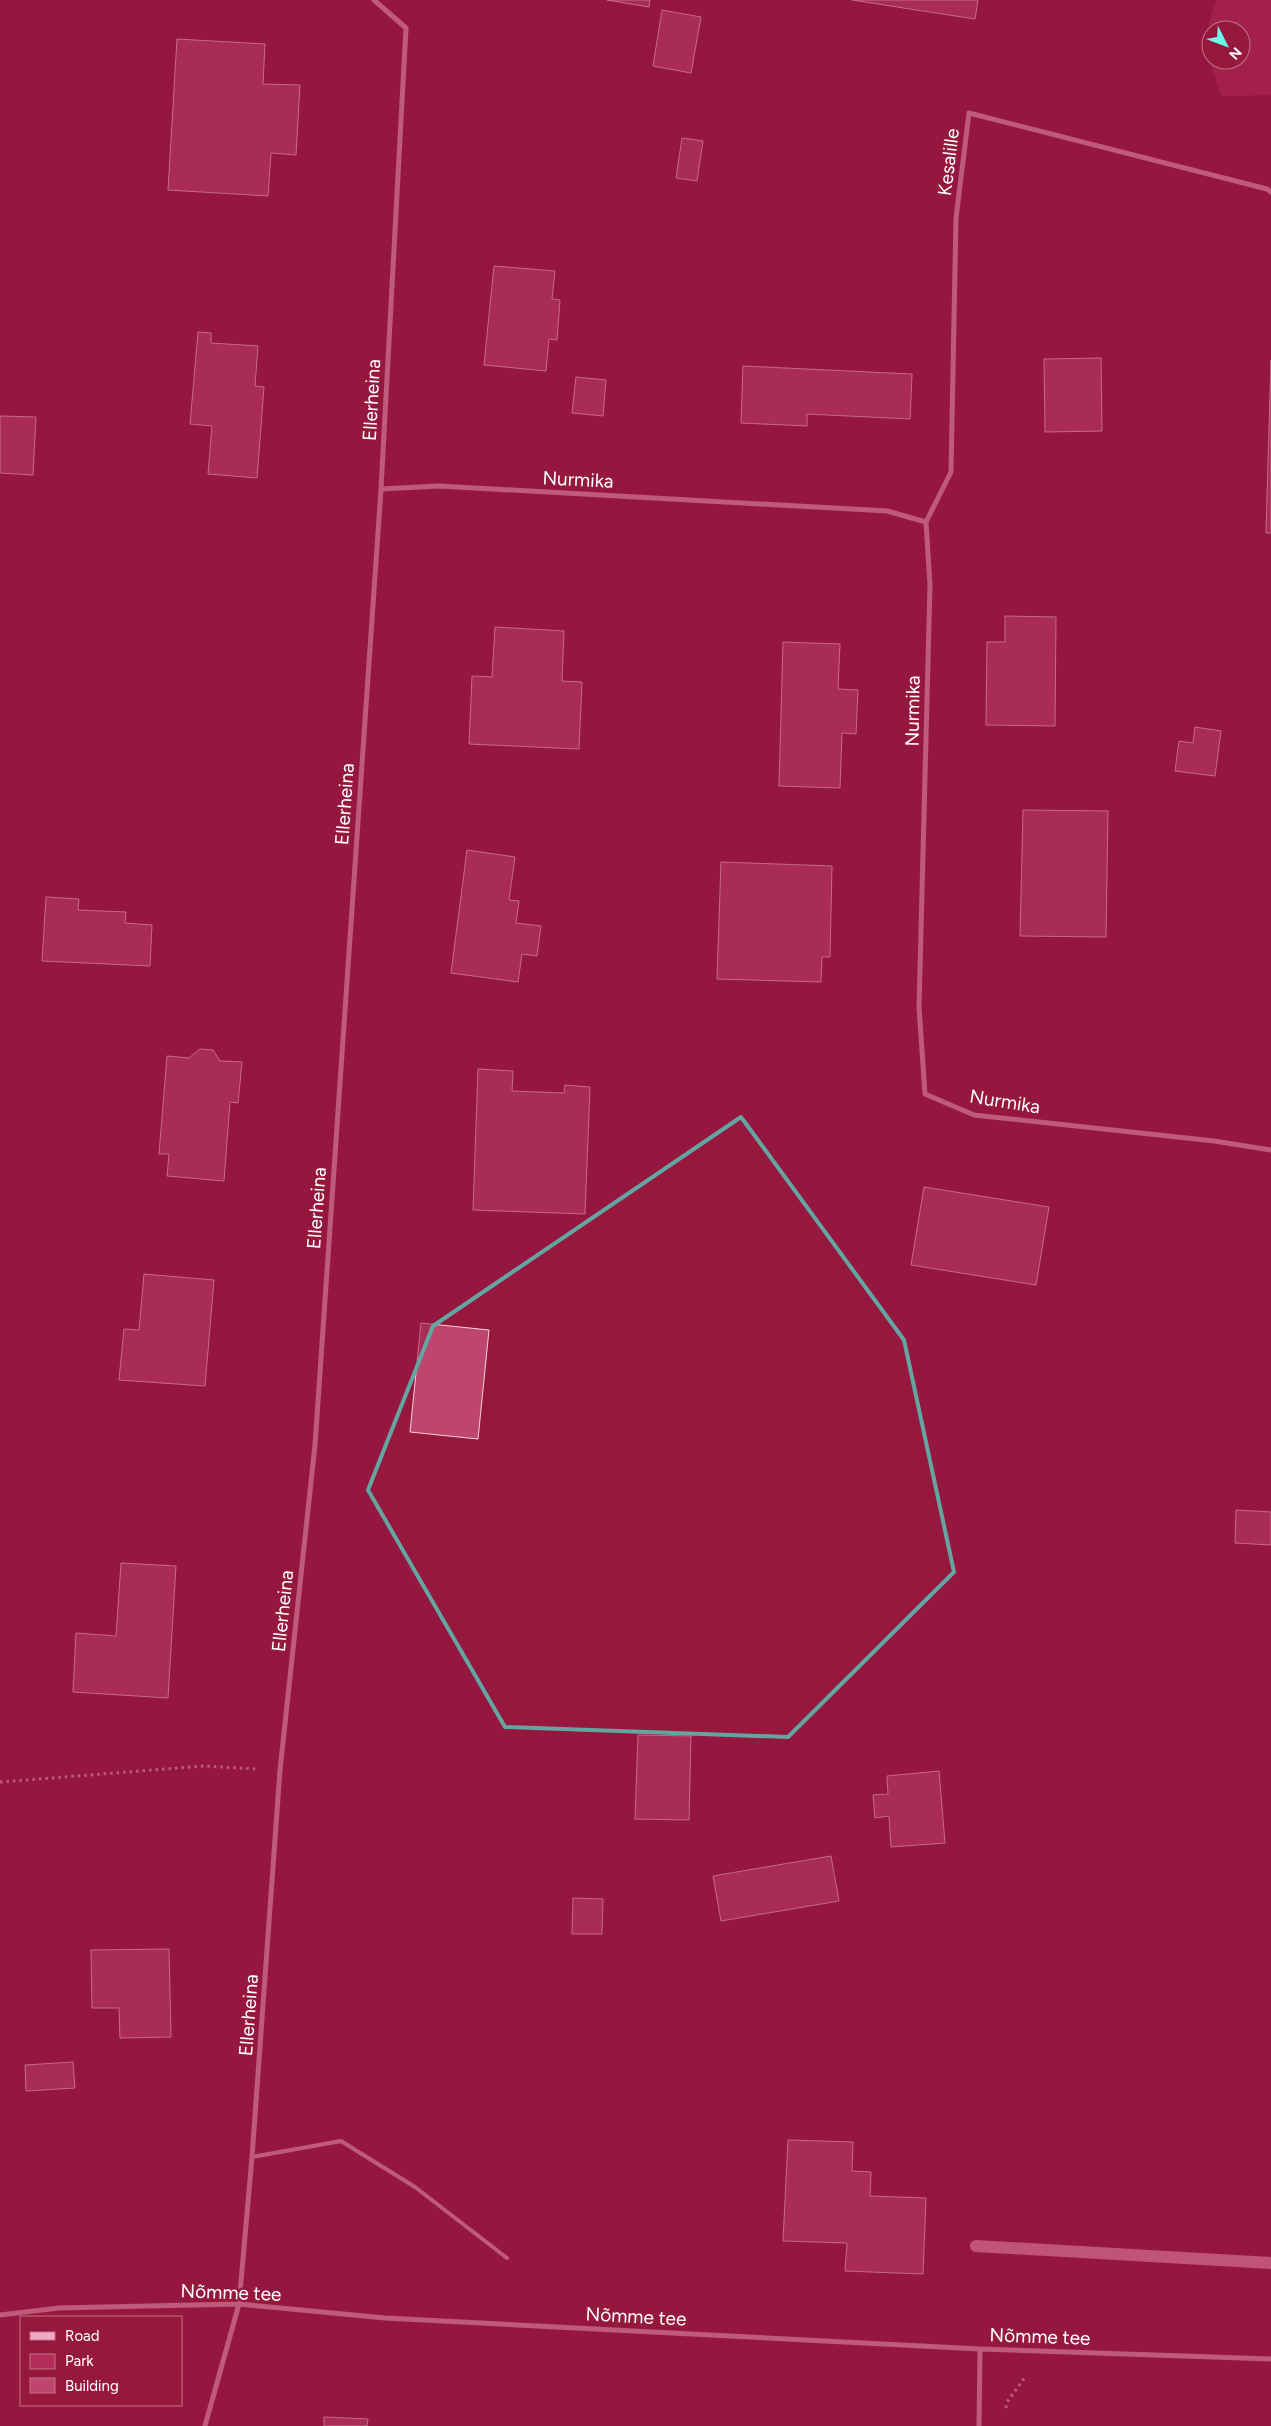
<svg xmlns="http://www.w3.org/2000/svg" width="1271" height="2426" font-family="Figtree,sans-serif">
	<rect width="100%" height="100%" fill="#96183f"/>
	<path fill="#b42c58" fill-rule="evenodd" d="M1216 0H1271V95L1221 96 1204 41ZM1211 30H1241V60H1211Z"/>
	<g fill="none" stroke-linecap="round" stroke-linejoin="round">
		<path stroke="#f39dba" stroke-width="12" d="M976 2246 1271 2263"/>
	</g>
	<path fill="#be456c" stroke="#fcd1df" d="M607 0H650L649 7Z
		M852 0H978L975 19Z
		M662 10 701 17 691 73 653 66Z
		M177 39 265 44 263 84 300 85 296 155 271 153 268 196 168 190Z
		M682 138 703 141 697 181 676 178Z
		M494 266 555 271 552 299 560 300 557 340 549 339 546 371 484 365Z
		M198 332 211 333V343L258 346 255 386 264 387 257 478 208 474 212 426 190 424Z
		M1101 358 1102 431 1045 432 1044 359Z
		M1271 360V533H1266Z
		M743 366 912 374 910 419 807 414V426L741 423Z
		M576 377 606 380 603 416 572 413Z
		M0 416 36 417 33 475 0 473Z
		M1005 616 1056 617 1055 726 986 725 987 642H1005Z
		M495 627 564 631 562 681 582 682 579 749 469 744 472 676 492 677Z
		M783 642 840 644 838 689 858 690 856 734 842 733 840 788 779 786Z
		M1195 727 1221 731 1215 776 1175 771 1179 741 1193 743Z
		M1023 810 1108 811 1106 937 1020 936Z
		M467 850 515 857 509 900 519 901 516 923 541 926 537 956 522 954 518 982 451 973Z
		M721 862 832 866 830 957H822L821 982 717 979Z
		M46 897 79 899 78 910 126 912 125 923 152 925 150 966 42 961Z
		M200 1049 213 1050 220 1061 242 1062 238 1103 230 1102 224 1181 167 1176 169 1154H159L167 1056 189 1058Z
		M478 1069 513 1071 512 1091 564 1093 565 1085 590 1087 585 1214 473 1210Z
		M924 1187 1049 1207 1036 1285 911 1265Z
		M144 1274 214 1280 205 1386 119 1380 124 1329 139 1330Z
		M421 1323 489 1330 478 1439 410 1432Z
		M1236 1510 1271 1512V1545L1235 1543Z
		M121 1563 176 1566 168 1698 73 1692 76 1633 116 1636Z
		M638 1735 691 1736 689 1820 635 1819Z
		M939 1771 945 1843 891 1847 889 1816 875 1818 873 1795 888 1794 887 1776Z
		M831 1856 839 1901 721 1921 713 1876Z
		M573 1898 603 1899 602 1934H572Z
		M169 1949 171 2037 120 2038 119 2008H92L91 1950Z
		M73 2062 75 2088 26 2091 25 2065Z
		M788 2140 853 2142 852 2171 871 2172 870 2196 926 2198 923 2274 845 2271 847 2243 783 2241Z
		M324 2417 368 2419 367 2426H324Z"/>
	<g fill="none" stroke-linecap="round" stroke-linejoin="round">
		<path stroke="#f1aac1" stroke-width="3" stroke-dasharray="2.5 4" stroke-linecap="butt" d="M0 1782 204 1766 256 1769
			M1006 2408 1007 2402 1026 2376"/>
		<path stroke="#f1aac1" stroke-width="4" d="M252 2157 341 2141 415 2187 507 2258"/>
		<path stroke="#f1aac1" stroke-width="5" d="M381 489 439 486 887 511 926 522 930 585 919 1007 925 1094 974 1115 1214 1141 1271 1150
			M926 522 951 472 956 218 969 113 1267 189 1271 192
			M0 2315 59 2308 239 2304 385 2318 980 2349 1271 2359
			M205 2426 239 2304 252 2157 280 1770 315 1445 381 489 406 28 374 0
			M979 2426 980 2349"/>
	</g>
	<path d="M0 0H1271V2426H0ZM741 1117 904 1340 954 1572 788 1737 505 1727 368 1490 433 1326Z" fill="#96183f" fill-opacity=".55" fill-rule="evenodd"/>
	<path fill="none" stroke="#63a6a1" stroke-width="4" stroke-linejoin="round" d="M741 1117 904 1340 954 1572 788 1737 505 1727 368 1490 433 1326Z"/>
	<g text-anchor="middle" stroke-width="5" stroke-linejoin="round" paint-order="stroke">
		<g font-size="19" fill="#fff" stroke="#96183f">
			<text transform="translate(948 162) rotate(-83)" y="7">Kesalille</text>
			<text transform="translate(371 400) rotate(-87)" y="7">Ellerheina</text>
			<text transform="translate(578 479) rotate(3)" y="7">Nurmika</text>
			<text transform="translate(912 711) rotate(-89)" y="7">Nurmika</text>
			<text transform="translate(344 804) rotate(-86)" y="7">Ellerheina</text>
			<text transform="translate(1005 1101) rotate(9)" y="7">Nurmika</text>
			<text transform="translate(316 1208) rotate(-86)" y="7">Ellerheina</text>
			<text transform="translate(282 1611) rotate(-84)" y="7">Ellerheina</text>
			<text transform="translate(248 2015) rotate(-86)" y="7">Ellerheina</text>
			<text transform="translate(231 2292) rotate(2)" y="7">Nõmme tee</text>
			<text transform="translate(636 2316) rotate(3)" y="7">Nõmme tee</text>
			<text transform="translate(1040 2336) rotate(2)" y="7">Nõmme tee</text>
		</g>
	</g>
	<rect x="20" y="2316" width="162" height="90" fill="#96183f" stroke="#c0748c"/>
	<rect x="30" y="2332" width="25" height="8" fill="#f1aac1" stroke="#c0748c"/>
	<text x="65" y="2341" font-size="15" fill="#ffffff">Road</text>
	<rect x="30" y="2354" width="25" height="15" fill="#b42c58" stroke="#c0748c"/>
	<text x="65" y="2366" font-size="15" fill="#ffffff">Park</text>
	<rect x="30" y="2378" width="25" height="15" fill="#be456c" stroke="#c0748c"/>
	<text x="65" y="2391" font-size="15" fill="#ffffff">Building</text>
	<g transform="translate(1226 45) rotate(132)"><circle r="24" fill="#96183f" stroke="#c0748c"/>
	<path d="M0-4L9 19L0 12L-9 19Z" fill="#6affe7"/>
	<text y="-8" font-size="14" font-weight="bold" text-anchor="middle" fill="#ffffff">N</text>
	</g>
</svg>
